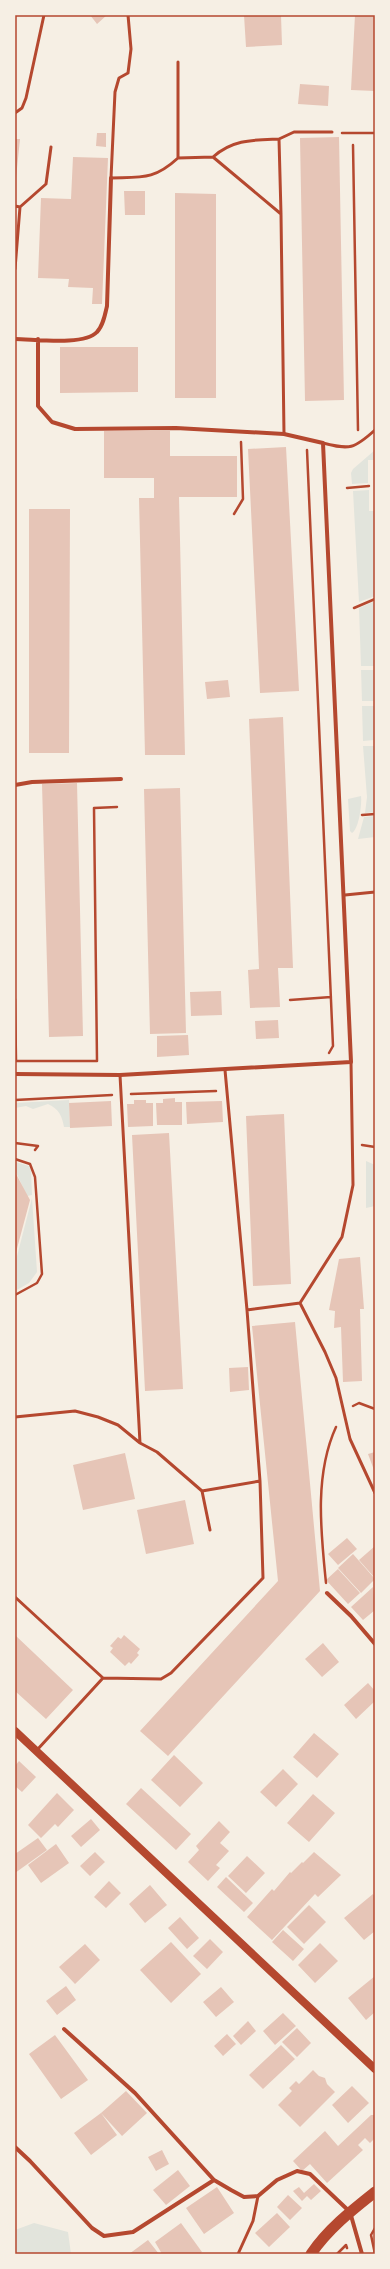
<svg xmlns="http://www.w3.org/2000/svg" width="390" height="2269" font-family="'Playfair Display',serif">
	<rect width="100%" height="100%" fill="#f6efe4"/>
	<path fill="#e2e4dc" d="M375 450V460H368V483L352 484 351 473 353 469Z
		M369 490V511H375V596L359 602 353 491Z
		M375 601V812L365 813 367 797 363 746H374V740L363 741 362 706H374V701H362L361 670H374V666H361L359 608Z
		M361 796C362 804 359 829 352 833L350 831 348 799Z
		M375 816V837L358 839 364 817Z
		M69 1100 70 1127H64C62 1116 59 1109 48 1104L33 1109 26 1106 15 1108V1103Z
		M366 1161 375 1165V1206L366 1208Z
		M15 1162 29 1166 31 1171 32 1195 27 1196 15 1170Z
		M32 1198 37 1272 29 1283 15 1291V1264Z
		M34 2223 68 2232 71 2254H15V2230Z"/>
	<path fill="#e6c5b7" d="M90 15H107L97 24Z
		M244 15H281L282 45 246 47Z
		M355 15H375V91L351 90Z
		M300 84 329 86 328 106 298 104Z
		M97 133H106V147L96 146Z
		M339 137 344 400 305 401 300 138Z
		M15 139H20L16 178H15Z
		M73 157 108 158 102 304H92L93 288 68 287 69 279 38 278 41 198 71 199Z
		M124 191H145V215H125Z
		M175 193 216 194V398H175Z
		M60 347H138V392L60 393Z
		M104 431H170V456H237V497H179L185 755H145L139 498H154V478H104Z
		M286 447 299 691 260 693 248 449Z
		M29 509H70L69 753H29Z
		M228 680 230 697 207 699 205 682Z
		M283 717 293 968H278L280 1007 250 1008 248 970 259 969 249 719Z
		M77 783 83 1036 49 1037 42 784Z
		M180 788 186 1033 150 1034 144 789Z
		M221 991 222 1015 191 1016 190 992Z
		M278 1020 279 1038 256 1039 255 1021Z
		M188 1035 189 1055 157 1057V1036Z
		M175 1098V1102H182V1125H157L156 1103H163V1099Z
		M134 1100H146V1103H153V1126L128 1127 127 1104H134Z
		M111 1101 112 1126 70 1128 69 1103Z
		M222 1101 223 1122 187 1124 186 1102Z
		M284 1114 291 1284 253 1286 246 1116Z
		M169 1133 183 1389 145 1391 132 1135Z
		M15 1172 30 1200 15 1256Z
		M360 1257 364 1309H360L362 1381 343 1382 341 1327 334 1328 335 1311 329 1310 339 1259Z
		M295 1322 320 1591 168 1756 140 1731 278 1581 252 1326Z
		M248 1367 249 1390 230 1392 229 1368Z
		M375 1452V1470H374L368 1454Z
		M125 1453 135 1499 83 1510 73 1465Z
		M185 1500 194 1544 146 1554 137 1510Z
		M347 1538 357 1549 338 1565 328 1554Z
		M375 1546V1576L374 1577 359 1560Z
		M353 1554 375 1579 361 1593 338 1568Z
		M338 1569 360 1593 348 1604 326 1580Z
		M373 1587 375 1610 363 1620 351 1607Z
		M15 1635 73 1690 46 1719 15 1691Z
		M124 1635 140 1649 137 1653 139 1655 131 1664 129 1662 125 1666 110 1652 113 1648 110 1646 118 1637 121 1639Z
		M323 1643 339 1662 322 1677 305 1659Z
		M368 1683 375 1691V1701L356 1719 344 1705Z
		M314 1733 339 1754 317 1778 293 1757Z
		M174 1755 203 1783 180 1807 151 1780Z
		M19 1761 36 1777 22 1792 15 1786V1766Z
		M283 1769 298 1784 276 1807 260 1792Z
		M141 1788 191 1834 176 1850 126 1804Z
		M57 1793 74 1810 58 1827 55 1824 41 1838 28 1825Z
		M313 1794 335 1813 309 1842 287 1823Z
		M91 1819 100 1830 81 1847 71 1836Z
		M219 1821 230 1832 220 1843 229 1851 216 1865 220 1868 208 1881 188 1862 199 1850 196 1846Z
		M38 1838 47 1850 15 1873V1854Z
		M56 1844 69 1863 41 1883 28 1865Z
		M95 1852 105 1862 90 1876 80 1866Z
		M314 1852 341 1875 318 1897 315 1894 272 1940 247 1917 272 1889 274 1891 290 1872 291 1873 302 1862 303 1863Z
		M247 1856 265 1873 246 1893 228 1876Z
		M226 1877 253 1903 244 1912 217 1887Z
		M109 1881 121 1893 106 1908 94 1897Z
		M150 1885 167 1905 145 1923 129 1904Z
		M373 1894 375 1897V1931L364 1940 344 1918Z
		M309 1905 326 1922 304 1944 287 1927Z
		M180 1917 199 1938 187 1949 168 1928Z
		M283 1930 304 1949 293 1961 272 1942Z
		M210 1939 223 1952 207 1969 193 1956Z
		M171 1942 201 1974 171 2003 140 1970Z
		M320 1943 338 1961 315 1983 298 1965Z
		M85 1944 100 1960 75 1984 59 1967Z
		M375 1976V2012L366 2020 348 1998Z
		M66 1986 76 2000 57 2015 46 2001Z
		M221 1987 234 2002 216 2017 203 2002Z
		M283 2013 296 2026 275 2045 263 2031Z
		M248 2021 256 2031 241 2045 233 2036Z
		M297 2028 311 2043 297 2057 282 2042Z
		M227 2034 236 2044 223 2056 214 2046Z
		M55 2035 88 2080 61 2099 29 2054Z
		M281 2045 295 2059 263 2089 249 2075Z
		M313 2070 319 2076 325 2078 327 2084 335 2092 300 2127 278 2105 292 2091 289 2088 296 2081 299 2084Z
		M352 2086 369 2103 348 2123 332 2105Z
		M126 2091 147 2113 122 2136 101 2113Z
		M101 2113 117 2135 91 2155 74 2133Z
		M371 2115H375V2138L370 2143 365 2138 358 2145 363 2150 327 2183 310 2164 302 2171 293 2161 325 2131 338 2146Z
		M162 2150 169 2164 156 2171 148 2157Z
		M178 2170 190 2186 166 2205 153 2190Z
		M314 2184 321 2191 311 2200 307 2196 302 2201 293 2191 299 2187 304 2193Z
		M217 2187 234 2213 204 2234 186 2208Z
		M288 2195 302 2208 290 2220 277 2207Z
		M277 2213 290 2227 269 2247 255 2233Z
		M181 2223 202 2252 199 2254H162L155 2242Z
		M148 2240 159 2254H129Z"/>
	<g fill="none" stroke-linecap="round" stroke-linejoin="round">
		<path stroke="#b5482f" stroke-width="2.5" d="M342 133H375
			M353 145 358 430
			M307 450 333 1046 329 1053
			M347 488 369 486
			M234 514 243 499 241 442
			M354 608 375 599
			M362 815 375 814
			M15 999 16 1060
			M290 1000 331 997
			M15 1061H97L94 808 117 807
			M131 1094 216 1091
			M15 1100 112 1095
			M15 1143 38 1146 35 1150
			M362 1145 375 1147
			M15 1159 30 1164 35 1177 42 1274 37 1283 15 1295
			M353 1406 359 1403 375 1409
			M326 1583C321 1533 314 1475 336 1427
			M375 2228 371 2235 375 2254
			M337 2254 346 2245 347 2248"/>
		<path stroke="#b5482f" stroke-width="3" d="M128 15 131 49 128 73 119 78 115 92 111 178C142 177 154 180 178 158L213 157 281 214 284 434
			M178 62V158
			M15 113 22 108 26 98 44 15
			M213 157C233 139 254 140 279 139
			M15 206 20 207 46 184 51 147
			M281 214 279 139 294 132H332
			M15 269 20 207
			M323 443C350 450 354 449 375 430
			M345 895 375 892
			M351 1062 353 1185 342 1237 300 1303 325 1352 336 1378 350 1439 375 1493
			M225 1070 247 1310
			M120 1075 140 1443
			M15 1417 75 1411 98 1417 118 1425 140 1443 157 1452 202 1491 210 1530
			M202 1491 260 1481
			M15 1597 103 1678 37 1750
			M103 1678 161 1679 171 1673 263 1578 260 1481 247 1310 300 1303
			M238 2254 253 2221 258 2196"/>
		<path stroke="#b5482f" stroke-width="4" d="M15 339C34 339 84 346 97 332 103 326 105 315 107 306L111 178
			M15 785 32 782 121 779
			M15 1074 120 1075 351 1062 323 443 284 434 176 428 75 429 52 422 38 406V339
			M327 1593 351 1616 375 1644
			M64 2029 135 2093 214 2180 231 2190 244 2197 258 2196 277 2180 297 2171 310 2174 350 2212 362 2254
			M15 2147 30 2161 92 2228 104 2236 133 2232 214 2180"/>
		<path stroke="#b5482f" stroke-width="8" d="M15 1731 375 2069"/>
		<path stroke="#b5482f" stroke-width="11" d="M311 2254C328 2229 351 2211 375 2192"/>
	</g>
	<rect width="390" height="2269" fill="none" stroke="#f6efe4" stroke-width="32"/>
	<rect x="16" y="16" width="358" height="2237" fill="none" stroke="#b5482f" stroke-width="1.5"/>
</svg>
